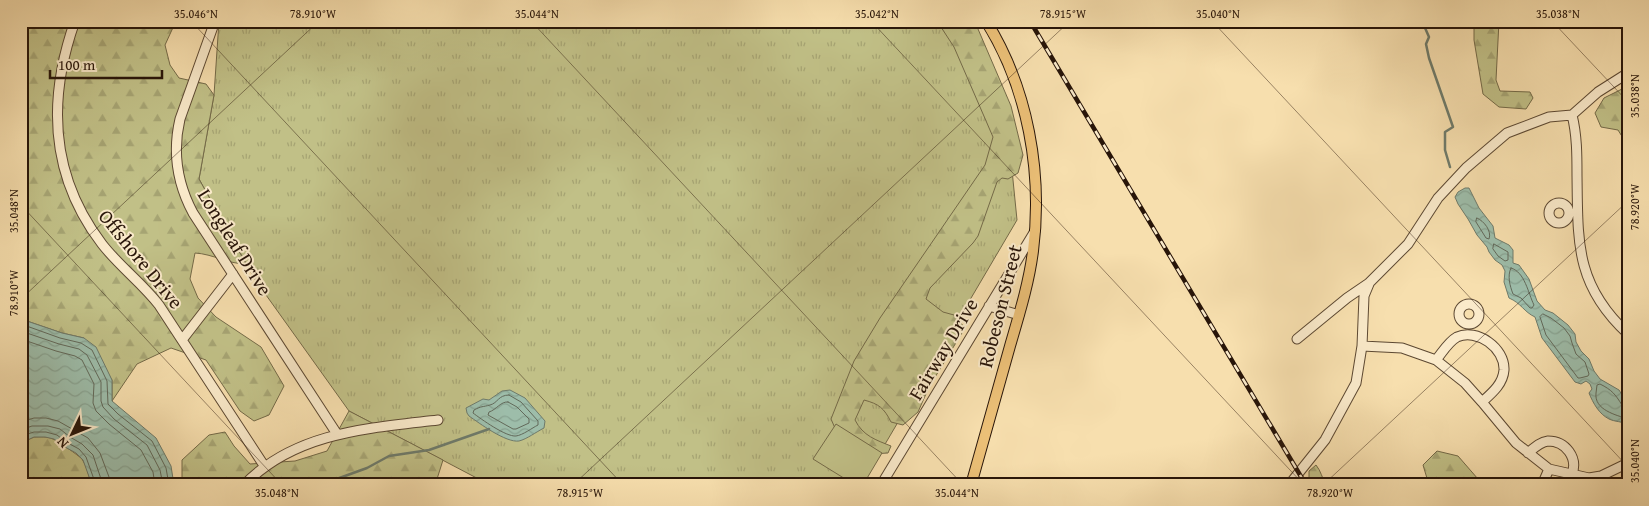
<svg xmlns="http://www.w3.org/2000/svg" width="1649" height="506" font-family="'Gentium Book Plus',serif">
	<defs>
		<pattern id="grass-tufts" width="24" height="20" patternUnits="userSpaceOnUse" patternTransform="scale(1.25)"><rect width="24" height="20" fill="#c1c087"/><path d="M3 7l-1-3M5 7V3M7 7l1-3M15 17l-1-3M17 17v-4M19 17l1-3" fill="none" stroke="#a6a473"/></pattern>
		<pattern id="forest-firs" width="22" height="20" patternUnits="userSpaceOnUse" patternTransform="scale(1.25)"><rect width="22" height="20" fill="#c1c087"/><path d="M5 1l3.5 6h-7zM16 11l3.5 6h-7z" fill="#a6a473"/></pattern>
		<pattern id="water-waves" width="16" height="10" patternUnits="userSpaceOnUse" patternTransform="scale(1.25)"><rect width="16" height="10" fill="#9dbdaa"/><path d="M0 5q4-4 8 0t8 0" fill="none" stroke="#87a291"/></pattern>
	</defs>
	<rect width="100%" height="100%" fill="#f7dfae"/>
	<filter id="stains"><feTurbulence type="fractalNoise" baseFrequency=".004" numOctaves="4"/><feColorMatrix values="0 0 0 0 .2 0 0 0 0 .09 0 0 0 0 .02 0 0 0 .5 -.17"/></filter>
	<radialGradient id="worn" r=".72"><stop offset=".6" stop-color="#630" stop-opacity="0"/><stop offset="1" stop-color="#630" stop-opacity=".3"/></radialGradient>
	<path fill="url(#grass-tufts)" stroke="#746a48" d="M219 21H962L1007 120 1017 220 861 485H490L349 411 256 281 199 179 214 95Z"/>
	<path fill="url(#forest-firs)" stroke="#746a48" d="M21 21H176L165 45 170 65 179 78 206 84 214 95 199 179 246 264C228 264 213 254 195 253L190 279 198 298 216 317 261 347 284 386 269 415 254 421 240 411 206 360 171 348 137 364 112 401V380L84 338 62 333 21 319V246L27 239 23 213 21 212Z
		M937 21H973L978 29 1011 106 1023 155 1018 173 1008 179 1002 178 997 182 978 236 973 243 930 288 926 299 943 312 954 315 965 328 929 387 918 412 903 425 891 422C884 408 879 404 864 400L855 420C863 436 876 440 891 446L888 453 871 454 838 435 831 419 854 361 880 318 985 165 993 137 954 47Z
		M1474 21H1499L1496 80 1500 91 1530 92 1533 98 1526 109 1499 107 1483 94 1474 40Z
		M1628 83V146L1618 130 1601 127 1595 113 1604 98 1622 89Z
		M349 411 443 460 437 479 438 485H185L182 479V460L209 435 225 432 234 446 250 464 295 461 327 451Z
		M34 437C40 437 47 436 53 439 57 440 79 456 82 459 87 466 89 477 92 485H21V443Z
		M1437 451 1458 456 1478 479 1479 485H1429L1423 465Z
		M1316 465C1321 471 1322 478 1326 485H1313L1309 478V471Z"/>
	<path fill="#c1c087" stroke="#746a48" d="M836 424 882 453 863 485H855L813 459Z"/>
	<path fill="url(#water-waves)" stroke="#6e7a6a" d="M1465 188H1469L1479 208 1493 226 1495 238 1509 245 1513 250V263L1519 265 1529 279 1537 301 1545 310 1553 313 1568 325 1575 334 1576 342 1581 351 1589 359 1594 371 1600 379 1619 390 1628 404V425C1622 421 1615 422 1609 419 1599 414 1593 403 1589 393L1592 389 1590 384 1586 381 1581 384 1575 382 1542 338 1535 317C1524 312 1521 303 1509 298L1504 282 1505 271 1502 265 1495 260 1489 252 1487 247 1477 235 1468 219 1458 204 1455 197 1458 192Z
		M21 319 62 333 84 338 96 347 112 380V401L156 438 171 466 174 485H92L83 460 76 453 63 446 54 439 45 437H34L21 443Z
		M510 390 525 398 545 421 544 428C536 432 527 439 519 441 506 443 479 423 469 416L467 413 466 408 483 399 489 400 502 391Z"/>
	<g fill="none" stroke-linecap="round" stroke-linejoin="round">
		<path stroke="#62695a" stroke-width="1" d="M1477 218C1484 221 1492 231 1489 239L1486 238 1476 222Z
			M1494 244 1508 252V260L1505 261 1498 256 1493 249Z
			M1511 268C1525 272 1528 293 1534 305L1532 308H1530L1521 298 1513 294C1510 286 1507 276 1511 268Z
			M1543 314 1551 318 1564 328 1570 336 1572 343 1576 354 1585 362 1589 374 1588 376 1580 378H1578L1546 335 1540 317Z
			M21 324 60 338 81 343 92 350 107 381 108 404 118 414 152 441 166 468 169 485
			M21 331 59 344 79 349 87 355 101 382V401L103 407 114 419 147 445 160 470 163 485
			M21 339 56 351 75 356 82 360 94 384 93 403 96 411 109 424 141 450 153 472 155 485
			M509 395 521 402 538 421V425C532 428 523 435 516 436 506 437 481 419 473 413L474 410C481 406 483 407 490 405 498 403 498 395 509 395Z
			M508 402 517 407 529 419V423L516 429H513L488 415 489 412C496 410 501 401 508 402Z
			M1628 406 1622 405C1615 394 1612 390 1600 384L1597 385C1597 388 1596 390 1596 393 1594 410 1616 415 1628 419
			M21 422 34 418H46L58 421 88 438 100 453 109 477 110 485
			M21 430 32 426H48L60 429 70 437 82 444 93 455 103 485
			M21 436 34 432H46L57 435 66 442 79 449 86 457 96 485"/>
		<path stroke="#6e7a6a" stroke-width="2.5" d="M1422 21 1429 37 1426 44 1429 58 1453 127 1445 132V150L1450 167
			M320 485 367 468 389 456 429 450 489 429"/>
		<g stroke="#5c4832" stroke-width="11">
			<path id="minor" d="M75 21C47 100 50 176 102 244 119 266 142 283 159 305L265 467
				M215 21 180 119C172 153 177 183 193 213L337 434
				M1572 115C1577 135 1577 155 1577 176 1578 242 1575 285 1628 334
				M1549 213a10 10 0 1 1 20 0a10 10 0 1 1-20 0Z
				M1459 314a10 10 0 1 1 20 0a10 10 0 1 1-20 0Z
				M989 306 1019 315
				M1297 339 1347 298 1369 283 1408 244 1438 198 1466 168 1507 133 1549 117 1572 115 1598 92 1628 73
				M182 340 233 274
				M1362 346 1402 348 1436 360 1465 383 1482 402 1516 443 1549 469 1589 478 1601 476 1628 463
				M1436 360C1442 353 1448 342 1457 337 1477 328 1505 348 1504 370 1503 384 1492 393 1482 402
				M1528 453C1534 448 1540 442 1548 441 1566 441 1578 458 1572 474
				M244 485C295 432 370 428 438 420
				M881 485 1035 231
				M1289 485 1325 440 1356 383 1362 346 1364 296 1369 284
				M1542 485 1549 469"/>
		</g>
		<g stroke="#281509" stroke-width="12">
			<path id="major" d="M971 485C984 439 997 392 1010 346 1019 315 1029 283 1033 251 1043 173 1028 88 986 21"/>
		</g>
		<use href="#minor" stroke="#faeaca" stroke-width="9"/>
		<use href="#major" stroke="#ecc077" stroke-width="10"/>
		<g stroke="#281509" stroke-width="4.5">
			<path id="rail" d="M1030 21 1306 485"/>
		</g>
		<use href="#rail" stroke="#faeaca" stroke-width="2.5" stroke-dasharray="8" stroke-linecap="butt"/>
	</g>
	<path fill="none" stroke="#281509" stroke-width="1" stroke-opacity="0.45" d="M191 21 623 485M531 21 963 485M871 21 1304 485M1212 21 1628 467M1552 21 1628 102M21 205 282 485M21 299 319 21M573 485 1070 21M1323 485 1628 201"/>
	<g text-anchor="middle" stroke-width="4" stroke-linejoin="round" paint-order="stroke">
		<g font-size="20" fill="#281509" stroke="#faeaca">
			<text transform="translate(235 242) rotate(58)" y="7">Longleaf Drive</text>
			<text transform="translate(141 259) rotate(51)" y="7">Offshore Drive</text>
			<text transform="translate(1000 306) rotate(-76)" y="7">Robeson Street</text>
			<text transform="translate(943 349) rotate(-59)" y="7">Fairway Drive</text>
		</g>
	</g>
	<rect width="1649" height="506" fill="none" stroke="#f7dfae" stroke-width="55"/>
	<g transform="translate(72 434) rotate(227)" stroke="#faeaca" stroke-width="4" paint-order="stroke">
	<path d="M0-4L9 19L0 12L-9 19Z" fill="#281509"/>
	<text y="-8" font-size="14" font-weight="bold" text-anchor="middle" fill="#281509">N</text>
	</g>
	<path d="M50 70v8h112v-8" fill="none" stroke="#281509" stroke-width="2.5"/>
	<text x="58" y="70" font-size="15" fill="#281509" stroke="#faeaca" stroke-width="4" paint-order="stroke">100 m</text>
	<rect x="28" y="28" width="1594" height="450" fill="none" stroke="#281509" stroke-width="2"/>
	<g font-size="12" text-anchor="middle" fill="#281509">
		<text x="196" y="18">35.046°N</text>
		<text x="313" y="18">78.910°W</text>
		<text x="537" y="18">35.044°N</text>
		<text x="877" y="18">35.042°N</text>
		<text x="1063" y="18">78.915°W</text>
		<text x="1218" y="18">35.040°N</text>
		<text x="1558" y="18">35.038°N</text>
		<text transform="translate(1635 96) rotate(-90)" y="4">35.038°N</text>
		<text transform="translate(1635 207) rotate(-90)" y="4">78.920°W</text>
		<text transform="translate(14 211) rotate(-90)" y="4">35.048°N</text>
		<text transform="translate(14 293) rotate(-90)" y="4">78.910°W</text>
		<text transform="translate(1635 461) rotate(-90)" y="4">35.040°N</text>
		<text x="277" y="497">35.048°N</text>
		<text x="580" y="497">78.915°W</text>
		<text x="957" y="497">35.044°N</text>
		<text x="1330" y="497">78.920°W</text>
	</g>
	<rect width="100%" height="100%" filter="url(#stains)"/>
	<rect width="100%" height="100%" fill="url(#worn)"/>
</svg>
